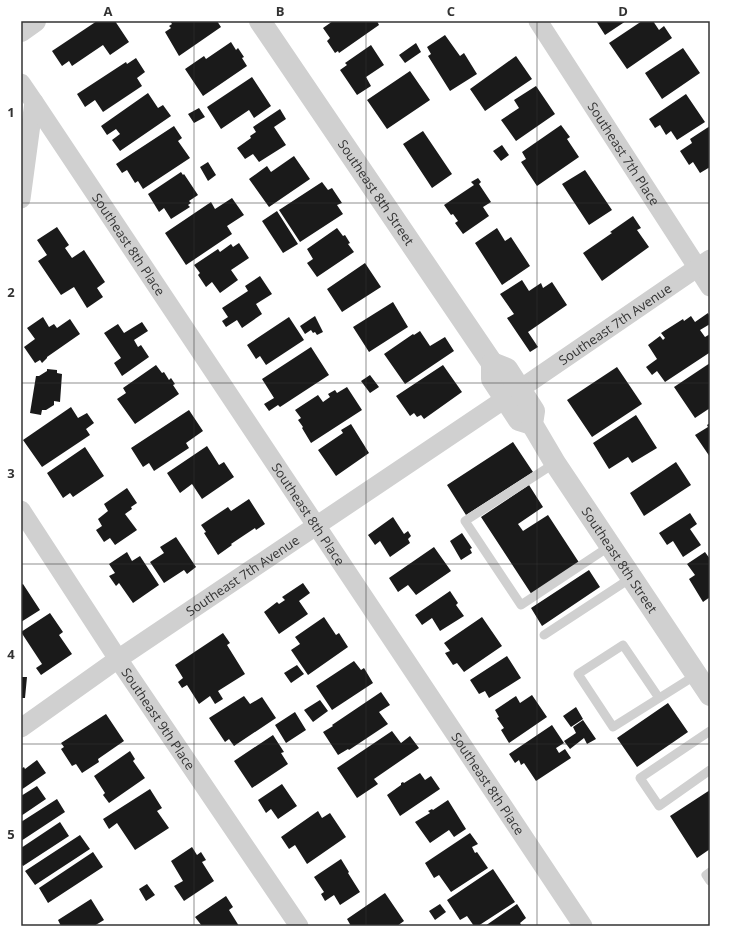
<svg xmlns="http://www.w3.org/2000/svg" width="731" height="947" font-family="'Open Sans',sans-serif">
	<rect width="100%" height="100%" fill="#fff"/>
	<path fill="#1a1a1a" d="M97 21H115L129 42 110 55 103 45 72 66 69 61 62 66 52 51Z
		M170 21H217L221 27 179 56 165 32 171 28 169 26 172 24Z
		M333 21H377L379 25 339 53 338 51 335 53 327 41 330 38 323 28Z
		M596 21H626L605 35Z
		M642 21H653L659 30 664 26 672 38 627 69 609 43Z
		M445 35 460 56 464 53 477 74 450 91 428 56 431 54 427 47Z
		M231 42 236 50 238 48 244 57 242 58 247 66 203 96 185 69 204 56 206 59Z
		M416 43 421 52 405 63 399 55Z
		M371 45 384 65 366 77 371 86 357 95 340 70 347 65 345 63Z
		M683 48 700 73 662 99 645 73Z
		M516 56 532 79 485 111 470 89Z
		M136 58 145 72 137 78 142 86 103 112 95 100 85 107 77 94 126 62 127 64Z
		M410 71 430 100 387 129 367 100Z
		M252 77 271 106 254 118 249 110 221 129 207 107Z
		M536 86 555 114 516 141 501 120 519 108 514 100Z
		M148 93 158 108 163 105 171 116 120 151 112 140 120 134 116 129 107 135 101 126Z
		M686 94 705 122 677 140 671 131 666 135 660 125 655 128 649 119Z
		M199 108 205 117 194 123 188 114Z
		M280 109 286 119 274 127 286 145 259 162 253 154 245 159 237 148 251 138 250 136 256 132 253 127Z
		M561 125 570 137 567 139 579 157 537 186 521 162 526 159 522 152Z
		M174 126 182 138 178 141 190 158 143 189 138 181 135 183 127 170 122 173 116 164Z
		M710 126V167L700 173 693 162 689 165 680 151 692 143 690 139Z
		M423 131 452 174 432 188 403 144Z
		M502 145 509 155 501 161 493 151Z
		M294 156 310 179 269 207 249 179 267 166 271 172Z
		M208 162 216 175 208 181 200 167Z
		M585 170 612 210 589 225 562 184Z
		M181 172 183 175 184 174 198 195 189 201 191 203 188 205 190 207 171 219 164 208 159 212 148 194Z
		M478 178 481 182 479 184 491 202 483 207 489 216 463 234 455 223 458 221 453 214 451 215 444 205 474 185 471 182Z
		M322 182 328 190 332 188 342 203 337 205 343 214 300 242 279 210Z
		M232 198 244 215 227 226 232 234 186 265 165 233 211 202 215 209Z
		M277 211 298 244 283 253 262 221Z
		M633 216 641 228 637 230 649 247 602 281 583 253 612 233 610 232Z
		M57 227 69 245 65 248 72 258 84 250 105 282 97 288 103 297 87 308 74 287 61 295 38 261 47 255 37 240Z
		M337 228 343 236 345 235 350 243 348 244 354 252 317 277 307 263 313 259 307 249Z
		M497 228 505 241 511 237 530 266 502 285 475 243Z
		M239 243 249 258 231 270 238 280 220 293 212 282 206 287 198 275 200 273 194 265 218 249 220 252 231 244 233 247Z
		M365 263 381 287 342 312 327 289Z
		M260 276 272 294 256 304 262 314 242 328 237 320 226 327 222 321 228 317 222 308 248 291 245 286Z
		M522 280 529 291 541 283 543 288 552 282 567 305 528 332 538 347 530 352 507 318 514 314 500 294Z
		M393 302 408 327 369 352 353 327Z
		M708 313 710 317V324L700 330 705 337 710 334V354L709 353 665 382 657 371 652 375 646 367 657 359 648 345 660 336 663 340 665 338 661 333 683 319 684 321 691 316 695 322Z
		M315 316 323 332 317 335 315 332 313 333 311 330 305 334 300 326Z
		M43 317 49 327 54 324 57 328 70 319 80 334 47 357V358L42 363 40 360 35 363 24 347 35 339 27 328Z
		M289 317 304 340 266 365 260 356 256 359 247 345Z
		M142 322 148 331 134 340 138 347 141 345 149 357 122 376 114 363 121 358 104 333 118 324 124 333Z
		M420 331 430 346 445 337 454 351 405 384 384 354 413 334 414 335Z
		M311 347 329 375 280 407 278 405 269 411 264 404 274 398 262 379Z
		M710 363V408L695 418 674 387Z
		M156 365 162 373 164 372 169 380 171 378 175 384 173 385 179 394 135 424 117 399 126 393 123 388Z
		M443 365 462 392 424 419 421 415 417 417 414 413 410 416 396 396Z
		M617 367 642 404 592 437 567 400Z
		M47 369 57 370V373L62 374 60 402 54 401V405L46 410H42L41 415 30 413 36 376H39L47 371Z
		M370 375 379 387 370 393 361 381Z
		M347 387 362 410 311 443 302 428 303 427 298 420 301 418 295 410 318 395 323 402 330 397 328 394 335 390 337 393Z
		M71 407 78 418 87 413 94 423 86 429 90 435 42 467 23 440Z
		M189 410 203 431 186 443 189 448 154 471 149 463 143 467 131 448Z
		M636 415 657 448 632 463 628 457 609 469 593 443Z
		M710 423V457L695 435 708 427 707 425Z
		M351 424 369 453 336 476 318 450 343 433 341 430Z
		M513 442 533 472 466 515 447 485Z
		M207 446 219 465 224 462 234 477 202 499 192 484 180 493 167 473Z
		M85 447 104 476 73 497 70 493 63 498 47 473Z
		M676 462 691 485 644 516 630 493Z
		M529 485 543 507 518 524 523 531 548 515 580 564 532 595 481 517Z
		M127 488 137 503 131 507 132 509 125 514 137 530 115 545 110 538 104 542 96 530 102 526 98 519 108 511 104 504Z
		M249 499 265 524 256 530 255 528 231 544 232 545 218 555 204 533 206 532 201 525 228 507 231 511Z
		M690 513 697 524 690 529 701 545 683 557 673 541 667 545 659 533Z
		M393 517 404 534 408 531 411 536 408 539 410 543 390 557 380 541 375 545 368 535Z
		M462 533 472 548 470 549 472 553 461 560 450 541Z
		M176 537 196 567 187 574 184 570 164 583 150 562 164 553 160 547Z
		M434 547 451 571 416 595 408 585 398 592 389 578Z
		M127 552 132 561 140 556 159 585 133 603 119 583 116 586 109 576 115 573 109 564Z
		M705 552 710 559V597L703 602 689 579 695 575 687 564Z
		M589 570 600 587 542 626 531 608Z
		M303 583 310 593 299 601 308 614 279 634 264 612 277 602 279 604 285 600 282 597Z
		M23 584 40 610 21 622V585Z
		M450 591 458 603 456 605 464 616 440 631 432 618 422 625 415 615Z
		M50 613 63 632 59 635 72 654 41 675 36 668 42 664 21 632Z
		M324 617 336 635 339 633 348 647 308 675 291 650 300 644 295 637Z
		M482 617 502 646 464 672 457 663 453 665 445 653 450 651 444 643Z
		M223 633 230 643 227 645 245 674 218 691 223 699 215 704 210 696 199 704 187 685 182 688 178 682 183 678 175 665Z
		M507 656 521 678 489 698 485 691 479 694 470 680Z
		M354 661 361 670 364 668 373 683 332 710 316 686Z
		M297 665 304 674 291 683 284 673Z
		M21 677H27L25 698H21Z
		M381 692 390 705 379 712 388 724 349 750 348 749 338 755 323 732 333 726 332 725Z
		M532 695 547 717 509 743 501 730 504 728 497 718 499 717 495 710 516 696 520 703Z
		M244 696 250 704 262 697 276 718 234 746 229 739 225 742 209 718Z
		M320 700 328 711 313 722 304 710Z
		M668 703 688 732 637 767 617 738Z
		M576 707 583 719 571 727 563 716Z
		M295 712 306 730 286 743 275 725Z
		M106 714 124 741 98 759 99 762 82 773 76 764 72 766 61 749 64 747 61 743Z
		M583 720 596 739 587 744 584 738 570 749 564 741 576 733 573 727Z
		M552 725 564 743 556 748 559 753 565 749 571 758 536 781 524 763 521 765 519 760 515 763 509 754Z
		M392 731 401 743 410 736 419 748 374 779 378 784 357 798 337 768Z
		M273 735 284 752 281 753 288 764 252 788 234 761Z
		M130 751 135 759 133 761 145 778 109 803 103 795 105 793 94 776Z
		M37 760 46 773 21 790V769L24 767 25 769Z
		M420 773 425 780 431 776 440 789 400 816 387 795 401 785V783L403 782 404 783Z
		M282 784 297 806 278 819 271 809 266 813 258 800Z
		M37 786 46 799 21 816V796Z
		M150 789 162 808 157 811 169 828 135 850 117 823 109 829 103 819Z
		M710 790V849L697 858 670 816Z
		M57 799 65 812 21 841V822Z
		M448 800 466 829 454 837 449 830 430 843 415 822 430 813 428 811 432 809 433 810Z
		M318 811 322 818 330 813 346 837 307 864 295 845 289 849 281 837Z
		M60 822 69 836 23 866 21 863V848Z
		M470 833 478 844 472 847 475 853 477 852 488 868 451 892 439 875 434 878 425 863Z
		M80 835 90 849 35 885 25 871Z
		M192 847 197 855 201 852 206 860 202 862 214 881 184 901 174 886 183 881 171 861Z
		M93 852 103 867 48 903 39 888Z
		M341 859 349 872 348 873 360 892 340 905 334 895 325 901 321 894 324 892 314 877Z
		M493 869 515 902 478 926H474L467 916 460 920 447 900Z
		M147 884 155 895 146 901 139 889Z
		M385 893 404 921 397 926H351L347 919Z
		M226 896 233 907 229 910 239 926H202L195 917Z
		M91 899 104 920 94 926H61L58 920Z
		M440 904 446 912 435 920 429 911Z
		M517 904 526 918 520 923 522 926H485Z"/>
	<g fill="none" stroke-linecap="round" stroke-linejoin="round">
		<path stroke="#d0d0d0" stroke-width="9" d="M555 463 465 521 521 605 610 546
			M544 635 631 578
			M659 698 623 645 578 674 613 727 696 675
			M710 731 640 778 659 806 710 770
			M710 872 706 875 710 881"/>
		<g stroke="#d0d0d0" stroke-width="19">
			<path id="s1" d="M538 21 710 287"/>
			<path d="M21 83 34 102 21 199"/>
			<path id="s2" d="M34 102 583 926"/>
			<path id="s3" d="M520 389 710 259"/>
			<path id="s4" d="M21 510 118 659 299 926"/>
			<path id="s5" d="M21 728 118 659 505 399"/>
		</g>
		<g stroke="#d0d0d0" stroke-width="22">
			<path id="s6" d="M260 21 492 363V379L519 420 532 424"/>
			<path d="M21 31 35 21"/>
			<path id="s7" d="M492 363 507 369 534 411 532 424 555 463 710 695"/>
		</g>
	</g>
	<path fill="none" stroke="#333" stroke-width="1" stroke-opacity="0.55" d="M194 21V926M366 21V926M537 21V926M21 203H710M21 383H710M21 564H710M21 744H710"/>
	<g text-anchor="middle" stroke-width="4" stroke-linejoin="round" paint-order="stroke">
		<g font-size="13" fill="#333" stroke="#fff">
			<text dy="5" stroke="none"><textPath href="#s1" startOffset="158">Southeast 7th Place</textPath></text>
			<text dy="5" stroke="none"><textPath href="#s6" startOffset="207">Southeast 8th Street</textPath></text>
			<text dy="5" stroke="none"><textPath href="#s2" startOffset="171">Southeast 8th Place</textPath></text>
			<text dy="5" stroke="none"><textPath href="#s3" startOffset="115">Southeast 7th Avenue</textPath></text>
			<text dy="5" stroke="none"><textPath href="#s2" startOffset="495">Southeast 8th Place</textPath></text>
			<text dy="5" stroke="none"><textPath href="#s7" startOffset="241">Southeast 8th Street</textPath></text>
			<text dy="5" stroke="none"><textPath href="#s5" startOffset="269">Southeast 7th Avenue</textPath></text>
			<text dy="5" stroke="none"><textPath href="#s4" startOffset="250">Southeast 9th Place</textPath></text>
			<text dy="5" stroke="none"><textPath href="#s2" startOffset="819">Southeast 8th Place</textPath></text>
		</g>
	</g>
	<rect width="731" height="947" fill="none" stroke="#ffffff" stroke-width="44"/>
	<rect x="22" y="22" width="687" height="903" fill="none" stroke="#333" stroke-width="1.5"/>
	<g font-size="13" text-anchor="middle" font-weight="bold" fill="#333">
		<text x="108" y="16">A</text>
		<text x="280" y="16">B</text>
		<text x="451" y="16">C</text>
		<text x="623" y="16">D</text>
		<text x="11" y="117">1</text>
		<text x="11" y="297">2</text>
		<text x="11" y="478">3</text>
		<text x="11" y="659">4</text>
		<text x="11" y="839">5</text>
	</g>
</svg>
